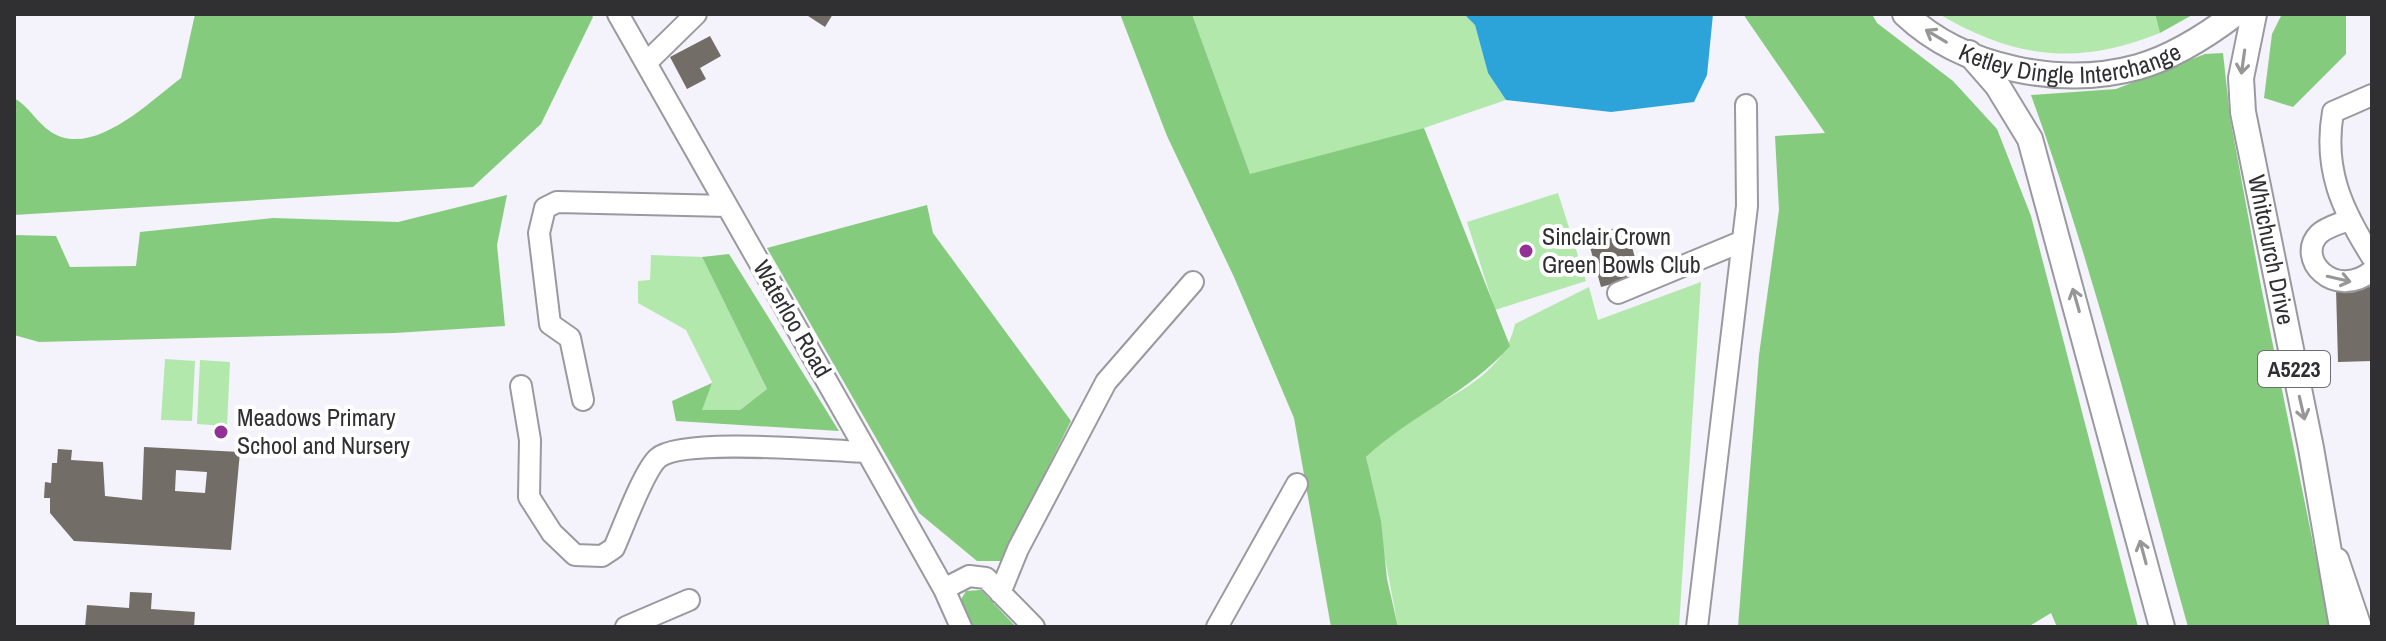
<svg xmlns="http://www.w3.org/2000/svg" width="2386" height="641" font-family="'Archivo Narrow',sans-serif">
	<rect width="100%" height="100%" fill="#f4f2fa"/>
	<path fill="#b2e8ac" d="M1192 14H1464L1475 25 1488 73 1506 100 1424 128 1250 175Z
		M1939 14H2155L2160 33C2078 66 2015 59 1939 14Z
		M1558 193 1586 281 1495 310 1467 222Z
		M651 255 702 257 767 389 740 410 701 411 712 382 686 330 638 303V281L650 280Z
		M1701 282 1679 627H1398L1366 457C1376 448 1386 436 1398 428 1441 398 1503 381 1515 324L1589 287 1598 320Z
		M165 359 195 361 192 421 161 420Z
		M200 360 230 362 227 426 197 424Z"/>
	<path fill="#85cb7e" d="M195 14H591L593 17 541 124 473 187 14 215V98C29 106 37 123 51 132 93 159 149 102 181 78Z
		M1120 14H1192L1250 174 1424 128 1510 346C1469 393 1411 415 1366 457L1381 521 1387 579 1398 627H1331L1294 418 1234 277 1167 136Z
		M1743 14H1872L1877 23 1953 81 1997 129 2031 216 2138 627H2057L2051 613 2028 627H1738L1759 355 1779 210 1775 136 1825 133Z
		M2155 14H2194L2160 33Z
		M2282 14H2346V54L2293 107 2264 98 2272 34Z
		M2223 53 2230 117 2260 281 2330 627H2188C2138 448 2094 269 2031 95L2116 89 2205 54Z
		M507 195 497 245 505 326 395 333 39 342 14 335V235L56 236 70 267 136 266 140 232 273 218 398 222Z
		M927 205 933 233 1071 421 1001 561H977L919 513 767 248Z
		M729 254 839 431 676 421 672 401 712 383 702 410H740L767 389 702 257Z
		M981 590 1016 627H972L960 601 966 591Z"/>
	<path fill="#2ca4da" d="M1464 14H1713L1707 75 1694 102 1611 112 1506 100 1488 73 1475 25Z"/>
	<path fill="#736d67" fill-rule="evenodd" d="M805 14H833L825 27Z
		M710 36 721 56 700 68 706 79 687 89 670 57Z
		M1626 225 1640 276 1601 287 1587 236Z
		M2372 287V361L2338 362 2336 288Z
		M144 447 240 452 231 550 74 541 50 513V498H44L45 482 51 483 52 463H57L58 449 72 450 71 460 103 462 105 496 142 500ZM176 470 207 472 205 493 175 491Z
		M130 592 152 593 151 609 195 612 194 627H85L87 605 129 608Z"/>
	<g fill="none" stroke-linecap="round" stroke-linejoin="round">
		<g stroke="#9a99a0" stroke-width="24">
			<path id="minor" d="M618 14 867 452 944 589 961 627
				M646 63 696 14
				M2372 95 2333 112C2323 169 2342 210 2372 257
				M2348 220C2339 224 2326 227 2319 234 2295 258 2334 301 2372 271
				M1618 293 1743 241
				M521 386 530 440 529 497 552 533 575 555 602 556 614 548C623 528 644 470 658 458 682 437 830 451 867 452
				M583 400 570 338 550 324 539 233 545 208 557 202 727 206
				M2338 559 2361 627
				M944 589 969 576 986 578 1034 627
				M1000 593 1018 549 1106 382 1193 282
				M626 627 689 600
				M1217 627 1297 484
				M1697 627 1747 206 1746 105"/>
		</g>
		<g stroke="#9a99a0" stroke-width="28">
			<g id="major">
				<path id="s1" d="M1905 14C1963 69 2062 88 2138 67 2173 57 2206 36 2235 14"/>
				<path id="s2" d="M2254 14 2241 78 2243 112 2311 448 2342 627"/>
				<path d="M1969 53 1997 85 2030 139 2162 627"/>
			</g>
		</g>
		<use href="#minor" stroke="#fff" stroke-width="20"/>
		<use href="#major" stroke="#fff" stroke-width="24"/>
	</g>
	<defs><path id="oneway-shaft" d="M-6 0H5M1.5-3L5.5 0L1.5 3" fill="none" stroke-width="1.6" stroke-linecap="round" stroke-linejoin="round" transform="scale(2)"/></defs>
	<g stroke="#989798">
		<use href="#oneway-shaft" transform="translate(1936 36) rotate(-149)"/>
		<use href="#oneway-shaft" transform="translate(2243 62) rotate(98)"/>
		<use href="#oneway-shaft" transform="translate(2339 279) rotate(13)"/>
		<use href="#oneway-shaft" transform="translate(2076 300) rotate(-106)"/>
		<use href="#oneway-shaft" transform="translate(2302 408) rotate(77)"/>
		<use href="#oneway-shaft" transform="translate(2143 552) rotate(-105)"/>
	</g>
	<g fill="#943197" stroke="#fff" stroke-width="3">
		<circle cx="1526" cy="251" r="8"/>
		<circle cx="221" cy="432" r="8"/>
	</g>
	<g text-anchor="middle" stroke-width="8" stroke-linejoin="round" paint-order="stroke">
		<rect fill="#fff" stroke="#6e6d70" stroke-width="2" x="2258" y="351" width="72" height="36" rx="6"/>
		<g font-size="22" font-weight="bold" fill="#302f32">
			<text x="2294" y="377">A5223</text>
		</g>
		<g font-size="24" fill="#302f32" stroke="#fff">
			<text dy="8" stroke="none"><textPath href="#s1" startOffset="180">Ketley Dingle Interchange</textPath></text>
			<text dy="8" stroke="none"><textPath href="#s2" startOffset="240">Whitchurch Drive</textPath></text>
			<text transform="translate(792 319) rotate(60)" y="8">Waterloo Road</text>
		</g>
		<g font-size="24" fill="#302f32" stroke="#fff" text-anchor="start">
			<text x="1542" y="245">Sinclair Crown<tspan x="1542" dy="28">Green Bowls Club</tspan></text>
			<text x="237" y="426">Meadows Primary<tspan x="237" dy="28">School and Nursery</tspan></text>
		</g>
	</g>
	<rect width="2386" height="641" fill="none" stroke="#302f32" stroke-width="32"/>
</svg>
